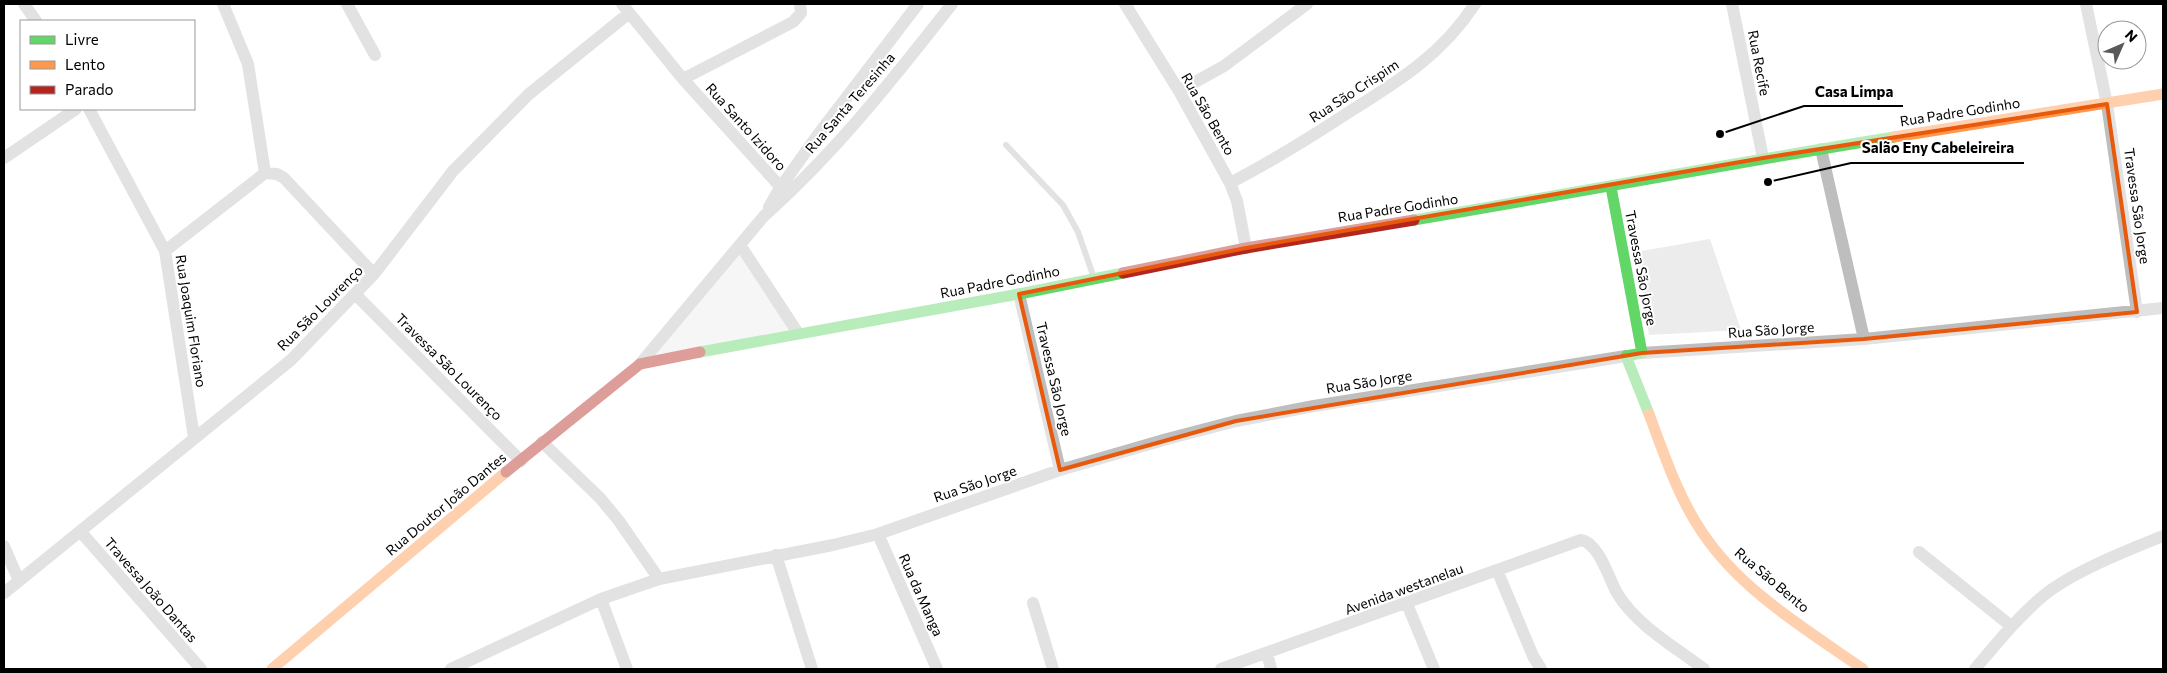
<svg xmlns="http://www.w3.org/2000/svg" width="2167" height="673" font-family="Commissioner,sans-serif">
	<rect width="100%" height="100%" fill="#fff"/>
	<path fill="#ececec" d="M1710 239 1741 330 1649 335 1636 252Z
		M738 254 790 331 654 355Z"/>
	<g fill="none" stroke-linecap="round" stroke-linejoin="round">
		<path stroke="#bebebe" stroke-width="6" d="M1006 145 1063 205 1078 232 1094 278"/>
		<path stroke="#bebebe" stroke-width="12" d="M24 4 36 21
			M223 4 248 64 265 173
			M347 4 375 55
			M622 4 683 79 786 193
			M1125 4 1179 91 1230 183 1237 201 1246 248
			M1732 4 1763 158
			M2086 4 2107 104 2137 312
			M683 79 793 22 801 13 800 4
			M1179 91 1224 66 1307 4
			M89 109 165 251 194 437
			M1821 149 1864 339
			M4 158 76 109
			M265 173 277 174 284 178 374 274
			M1230 183C1270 162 1308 139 1346 114 1397 82 1441 56 1475 4
			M769 207 780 188 817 136 918 4
			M740 245 798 333
			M165 251 265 173
			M1019 294 1060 470
			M356 295 521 461
			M1642 353 1864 339 2163 308
			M640 364 764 216C835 153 894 78 952 4
			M542 442 600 498 619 521 659 579
			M80 531 201 669
			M878 534 937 669
			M4 546 19 581
			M1919 552 2011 626
			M776 555 812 669
			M1497 570 1533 656 1541 669
			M4 593 291 360 374 274 453 171 529 94 628 14
			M601 599 627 669
			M1033 603 1053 669
			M1407 604 1434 669
			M1267 653 1271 669
			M451 669 601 599 659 579 833 545 878 534 1060 470 1167 439 1236 421 1314 406 1626 356
			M1221 669 1581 540C1599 543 1609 579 1617 593 1636 625 1675 647 1704 669
			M1975 669C1997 643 2017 618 2043 596 2072 572 2128 550 2163 536"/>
		<path stroke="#63d668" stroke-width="11" d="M1611 187 1642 353 1626 356 1649 414
			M1414 220C1574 193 1734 163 1894 137
			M700 352 1019 294 1123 273"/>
		<path stroke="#ff974d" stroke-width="11" d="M1894 137 2163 94
			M1649 414C1664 454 1678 497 1702 532 1741 591 1806 629 1863 669
			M272 669 506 472"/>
		<path stroke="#b3261e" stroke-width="11" d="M1123 273 1246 248 1414 220
			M506 472 640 364 700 352"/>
	</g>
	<path d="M0 0H2167V673H0ZM2107 104 2137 312 1864 339 1642 353 1236 421 1060 470 1019 294 1246 248 1763 158Z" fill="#fff" fill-opacity=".55" fill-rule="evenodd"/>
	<path fill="none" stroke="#e8590c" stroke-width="4" stroke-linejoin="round" d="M2107 104 2137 312 1864 339 1642 353 1236 421 1060 470 1019 294 1246 248 1763 158Z"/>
	<g text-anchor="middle" stroke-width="4" stroke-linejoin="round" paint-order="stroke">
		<g font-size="14" fill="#000" stroke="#fff">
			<text transform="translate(1759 63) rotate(79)" y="5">Rua Recife</text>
			<text transform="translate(1354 91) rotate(-33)" y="5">Rua São Crispim</text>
			<text transform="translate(850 103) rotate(-49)" y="5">Rua Santa Teresinha</text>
			<text transform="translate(1960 112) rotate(-9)" y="5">Rua Padre Godinho</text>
			<text transform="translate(1208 114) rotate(60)" y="5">Rua São Bento</text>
			<text transform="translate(746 127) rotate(48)" y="5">Rua Santo Izidoro</text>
			<text transform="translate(2137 206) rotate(82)" y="5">Travessa São Jorge</text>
			<text transform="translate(1398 208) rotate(-9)" y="5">Rua Padre Godinho</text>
			<text transform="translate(1641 268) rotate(79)" y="5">Travessa São Jorge</text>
			<text transform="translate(1000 282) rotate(-11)" y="5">Rua Padre Godinho</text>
			<text transform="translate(320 308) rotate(-45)" y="5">Rua São Lourenço</text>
			<text transform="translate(191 321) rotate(81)" y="5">Rua Joaquim Floriano</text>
			<text transform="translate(1771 330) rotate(-4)" y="5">Rua São Jorge</text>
			<text transform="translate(449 367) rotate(45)" y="5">Travessa São Lourenço</text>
			<text transform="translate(1054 379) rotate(77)" y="5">Travessa São Jorge</text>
			<text transform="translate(1369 382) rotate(-9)" y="5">Rua São Jorge</text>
			<text transform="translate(975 484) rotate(-19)" y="5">Rua São Jorge</text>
			<text transform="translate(446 504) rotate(-40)" y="5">Rua Doutor João Dantes</text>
			<text transform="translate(1772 580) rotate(40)" y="5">Rua São Bento</text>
			<text transform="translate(1404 589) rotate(-20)" y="5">Avenida westanelau</text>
			<text transform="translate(151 590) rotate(49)" y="5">Travessa João Dantas</text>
			<text transform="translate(921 595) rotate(66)" y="5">Rua da Manga</text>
		</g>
	</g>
	<path fill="none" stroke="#000" stroke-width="2" d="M1720 134L1804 106H1903M1768 182L1851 163H2024"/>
	<g fill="#000" stroke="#fff" stroke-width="2">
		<circle cx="1720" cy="134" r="5"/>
		<circle cx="1768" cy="182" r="5"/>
	</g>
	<g font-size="15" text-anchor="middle" font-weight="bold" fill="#000" stroke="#fff" stroke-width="4" stroke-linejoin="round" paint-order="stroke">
		<text x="1854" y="97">Casa Limpa</text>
		<text x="1938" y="153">Salão Eny Cabeleireira</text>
	</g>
	<rect width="2167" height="673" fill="none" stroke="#000000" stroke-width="10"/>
	<rect x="20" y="20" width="175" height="90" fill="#ffffff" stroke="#999999"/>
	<rect x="30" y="36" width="25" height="8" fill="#63d668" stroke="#999999"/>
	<text x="65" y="45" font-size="15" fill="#000000">Livre</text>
	<rect x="30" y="61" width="25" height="8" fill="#ff974d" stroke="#999999"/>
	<text x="65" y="70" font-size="15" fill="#000000">Lento</text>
	<rect x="30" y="86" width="25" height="8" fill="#b3261e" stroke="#999999"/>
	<text x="65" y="95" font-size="15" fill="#000000">Parado</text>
	<g transform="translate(2122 45) rotate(45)"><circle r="24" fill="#ffffff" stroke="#999999"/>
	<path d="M0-4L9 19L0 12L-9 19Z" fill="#595959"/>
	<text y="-8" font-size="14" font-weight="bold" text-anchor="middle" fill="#000000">N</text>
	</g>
</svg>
